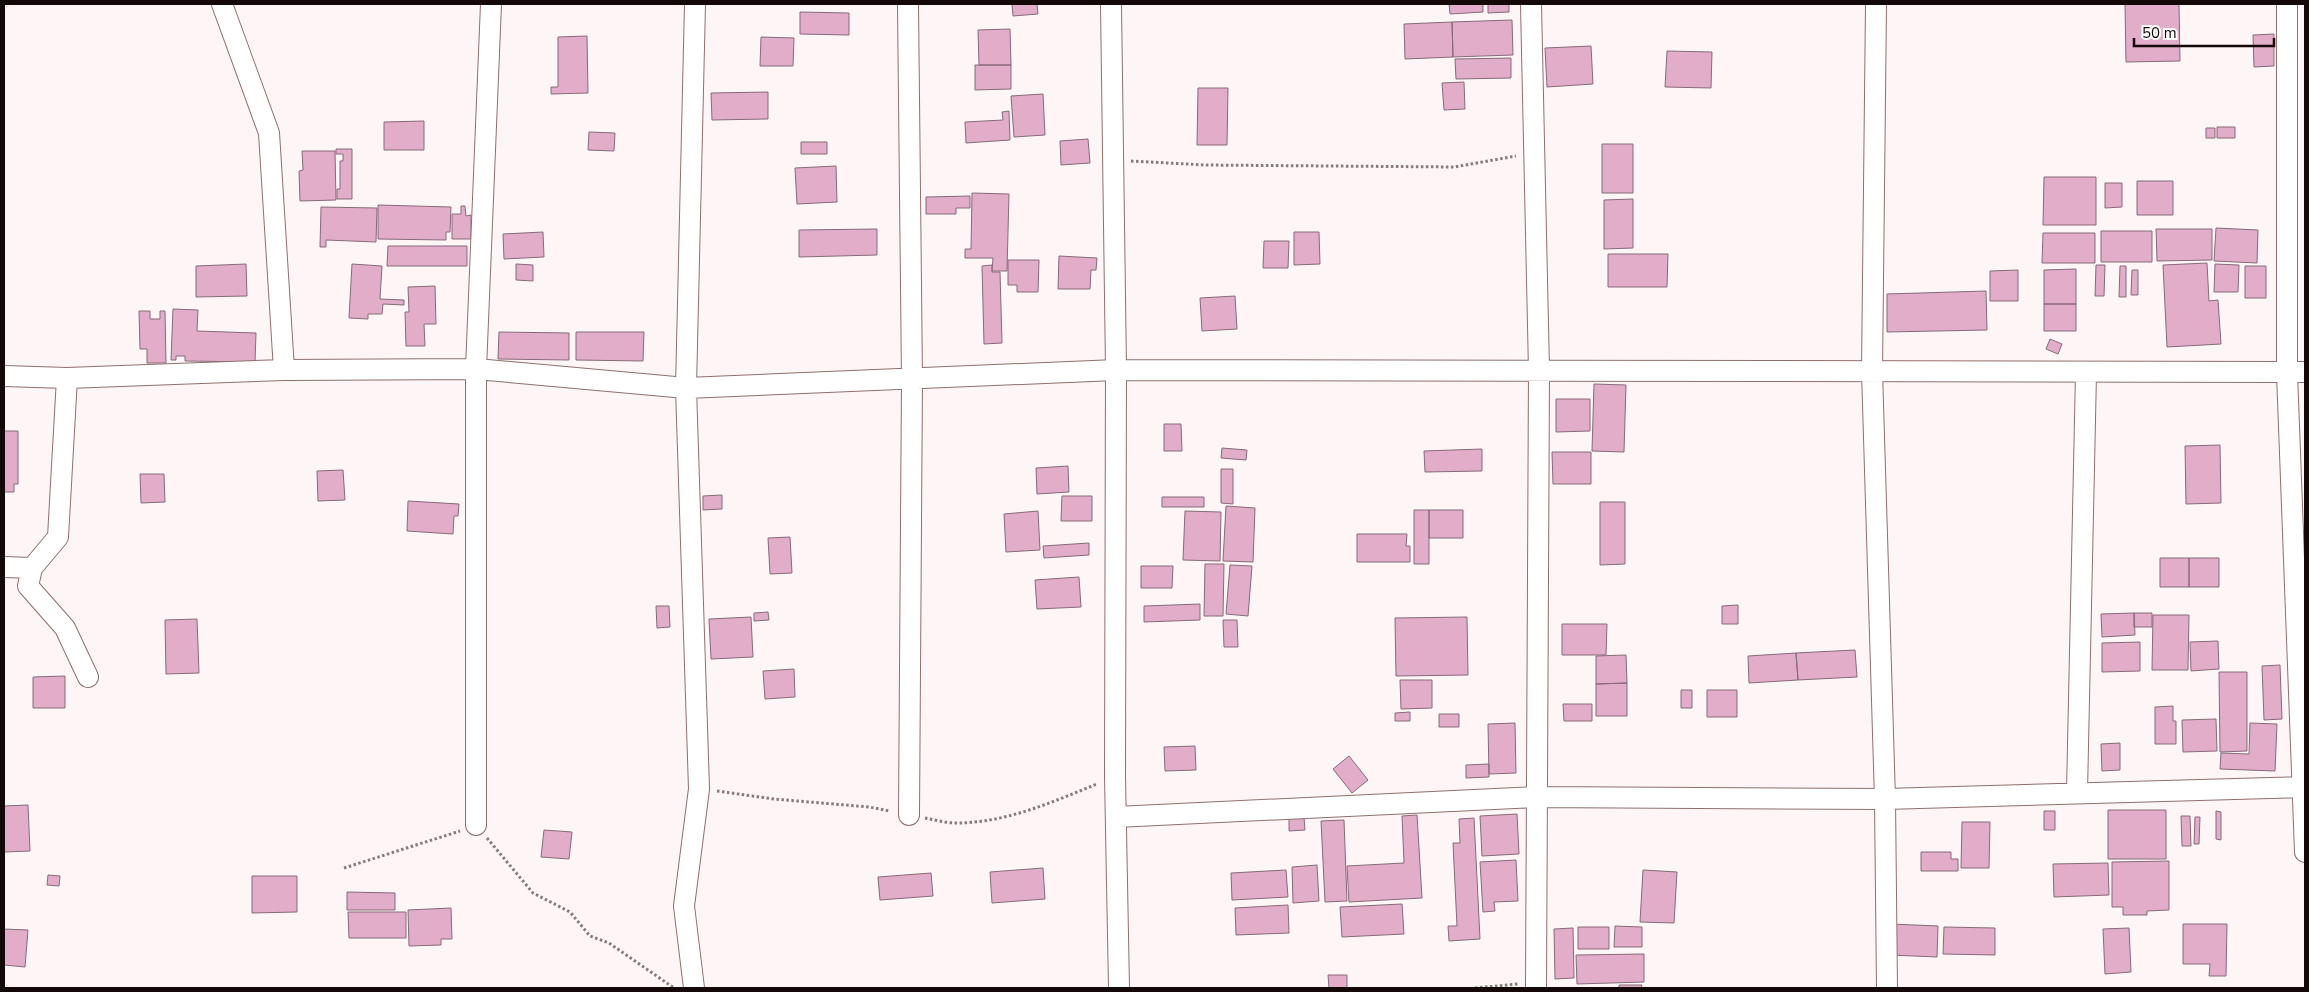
<svg xmlns="http://www.w3.org/2000/svg" width="2309" height="992" font-family="'Nunito Sans',sans-serif">
	<rect width="100%" height="100%" fill="#fef6f6"/>
	<path fill="#e2adc8" stroke="#866a78" d="M1012 4H1037L1038 14 1013 16Z
		M1449 4H1483V12L1450 14Z
		M1488 4H1509V12L1488 13Z
		M2125 4H2179L2180 61 2126 62Z
		M800 12 849 13V35L800 34Z
		M1512 20 1513 55 1453 57 1452 22Z
		M1452 22 1453 57 1405 59 1404 24Z
		M1010 29 1011 65H979L978 30Z
		M2274 34V66L2254 67 2253 35Z
		M587 36 588 93 551 94V87H558V37Z
		M761 37 794 38 793 66H760Z
		M1591 46 1593 84 1547 87 1545 48Z
		M1667 51 1712 52 1711 88 1665 87Z
		M1511 58V78L1456 79 1455 59Z
		M975 65H1011V89L975 90Z
		M1464 82 1465 109 1444 110 1442 83Z
		M1198 88H1228L1227 145H1197Z
		M768 92V119L712 120 711 93Z
		M1043 94 1045 135 1014 137 1011 96Z
		M1009 111 1010 140 966 143 965 122 1003 120 1002 112Z
		M424 121V150H384V122Z
		M2217 127H2235V138H2217Z
		M2206 128H2215V138H2206Z
		M589 132 615 133 614 151 588 150Z
		M1088 139 1090 163 1061 165 1060 141Z
		M801 142H827V154H801Z
		M1602 144H1633V193H1602Z
		M336 149H352V199H337V189H340V161H343V154H336Z
		M302 151H335L336 200 300 201 299 171 303 170Z
		M836 166 837 202 797 204 795 168Z
		M2044 177H2096V225H2043Z
		M2137 181H2173V215H2137Z
		M2105 183H2122V207L2105 208Z
		M972 193 1009 194 1007 271H992L993 258H965V249H971Z
		M970 196V208H956V214H926V197Z
		M1633 199V248L1604 249V200Z
		M378 205 451 207 450 232H446V240L378 239Z
		M461 206H465L466 216 471 215V239H452V214H461Z
		M321 207 377 208 376 242 326 240V247H320Z
		M2216 228 2258 230 2257 263 2214 261Z
		M877 229V255L799 257V230Z
		M2156 229H2212V260L2157 261Z
		M2101 231H2152V262H2101Z
		M543 232 544 257 504 259 503 234Z
		M1294 232H1319L1320 264 1294 265Z
		M2043 233H2095V263H2042Z
		M1264 241H1289L1288 268H1263Z
		M388 246H467V266H387Z
		M1608 254H1668L1667 287H1608Z
		M1059 256 1097 258 1096 270H1091L1090 289H1058Z
		M1008 260H1039L1038 292H1017V285H1008Z
		M2207 263 2209 301 2218 300 2221 344 2167 347 2163 265Z
		M246 264 247 296 196 297V266Z
		M352 264 382 266 380 299 404 300V305L383 304 382 314H368V319L349 318Z
		M516 264 533 265V281L516 280Z
		M2215 264 2239 265 2238 292H2214Z
		M992 265V272H1000L1002 343 984 344 982 266Z
		M2096 265H2105L2104 296H2095Z
		M2120 266H2126V297H2119Z
		M2245 266H2266V298H2245Z
		M2076 269V304H2044V270Z
		M2018 270V301H1990V271Z
		M2132 270H2138V295H2131Z
		M435 286 436 324H424L425 346H406L405 312H409L408 287Z
		M1986 291 1987 330 1887 332V294Z
		M1235 296 1237 329 1202 331 1200 298Z
		M2044 304H2076V331H2044Z
		M173 309 198 310 197 331 256 333 255 362 185 361V356H176V360H171Z
		M139 311H150V319H160V311H165L166 363H147V349H140Z
		M499 332 569 333V360L498 359Z
		M576 332H644L643 361 576 360Z
		M2050 339 2062 344 2058 354 2046 349Z
		M1594 384 1626 385 1624 452 1592 451Z
		M1556 399H1590V431L1556 432Z
		M1164 424H1181L1182 451H1164Z
		M4 431H18V484H14V492H4Z
		M2220 445 2221 503 2186 504 2185 446Z
		M1222 448 1247 450 1246 460 1221 458Z
		M1482 449V471L1425 472 1424 451Z
		M1552 452H1591V484H1553Z
		M1068 466 1069 492 1037 494 1036 468Z
		M1221 469H1233V504L1221 503Z
		M343 470 345 500 318 501 317 471Z
		M140 474H164L165 502 141 503Z
		M722 495V509L703 510V496Z
		M1062 496H1092V521H1061Z
		M1162 497H1204V507H1162Z
		M408 501 459 504 458 516H454L453 534 407 531Z
		M1600 502H1625V564L1600 565Z
		M1226 506 1255 508 1253 562 1223 561Z
		M1414 510H1429V564H1414Z
		M1429 510H1463V538H1429Z
		M1038 511 1040 550 1006 552 1004 514Z
		M1185 511 1221 512 1220 561 1183 560Z
		M1357 534H1407L1406 546H1410V562H1357Z
		M790 537 792 573 770 574 768 538Z
		M1089 543V555L1044 558 1043 546Z
		M2160 558H2189V587H2160Z
		M2189 558H2219V587H2189Z
		M1205 564H1224L1223 616H1204Z
		M1230 565 1252 566 1248 616 1226 614Z
		M1141 566H1173L1172 588H1141Z
		M1079 577 1081 607 1037 609 1035 580Z
		M1200 604V620L1144 622V606Z
		M1738 605V624H1722V606Z
		M656 606H669L670 627 657 628Z
		M768 612 769 620 754 621V613Z
		M2134 613 2135 635 2102 637 2101 614Z
		M2134 613H2152V627H2134Z
		M2153 615H2189L2188 670H2152Z
		M751 617 753 657 711 659 709 619Z
		M1467 617 1468 675 1396 676 1395 618Z
		M197 619 199 673 166 674 165 620Z
		M1223 620H1237L1238 647H1224Z
		M1562 624H1607L1606 655H1562Z
		M2218 641 2219 669 2191 671 2190 642Z
		M2140 642V671L2102 672V643Z
		M1855 650 1857 677 1798 680 1796 653Z
		M1796 653 1798 680 1749 683 1748 656Z
		M1626 655 1627 683 1596 684V656Z
		M2280 665 2282 719 2264 720 2262 666Z
		M794 669 795 697 765 699 763 671Z
		M2219 672H2247V751L2220 752Z
		M65 676V708H33V677Z
		M1400 680H1432V708L1401 709Z
		M1627 683V716H1596V684Z
		M1681 690H1692V708H1681Z
		M1707 690H1737V717H1707Z
		M1563 704H1592V721H1564Z
		M2173 706V721H2176V744H2155V707Z
		M1410 712V721H1395V713Z
		M1439 714H1459V727H1439Z
		M2216 719 2217 751 2183 752 2182 720Z
		M1515 723 1516 773 1489 774 1488 724Z
		M2250 723 2277 724 2275 771 2220 769 2221 753 2249 754Z
		M2120 743V770L2102 771 2101 744Z
		M1195 746 1196 770 1165 771 1164 747Z
		M1349 756 1368 780 1352 793 1333 769Z
		M1489 764V777L1466 778V765Z
		M28 805 30 851 4 852V806Z
		M2108 810H2166V859H2108Z
		M2044 811H2055V830H2044Z
		M2216 811 2221 812V840L2216 839Z
		M1517 814 1519 854 1482 856 1480 816Z
		M1417 815 1422 898 1349 902 1347 866 1404 863 1402 816Z
		M2181 816H2190L2191 846H2182Z
		M1304 817 1305 830 1289 831V818Z
		M2195 817H2200L2199 844H2194Z
		M1474 818 1480 939 1449 941 1448 926H1457L1453 843H1460L1459 819Z
		M1344 820 1347 901 1325 902 1321 821Z
		M1962 822H1990L1989 868H1961Z
		M544 830 572 832 569 859 541 857Z
		M1921 852H1951V859H1958V871H1921Z
		M1516 860 1518 901 1494 902 1495 911 1483 912 1480 862Z
		M2169 861V910L2147 911V915H2123V907H2112V862Z
		M2108 863 2109 895 2054 897 2053 864Z
		M1317 865 1319 901 1293 903 1292 867Z
		M1043 868 1045 899 992 903 990 872Z
		M1286 870 1288 897 1232 900 1231 873Z
		M1643 870 1677 872 1674 923 1640 922Z
		M931 873 933 896 880 900 878 877Z
		M48 875 60 876 59 886 47 885Z
		M252 876H297V912L252 913Z
		M347 892 395 893V910H347Z
		M1402 904 1404 934 1342 937 1340 907Z
		M1288 905 1289 933 1236 935 1235 908Z
		M451 908 452 939H441V945L409 946 408 910Z
		M348 912H406V938H349Z
		M1891 924 1938 926 1937 957 1890 955Z
		M2183 924H2227L2226 976H2209L2210 964H2183Z
		M1615 926 1642 927V947H1614Z
		M1578 927H1609V949H1578Z
		M1944 927 1995 928V955L1943 954Z
		M1573 928 1574 978 1555 979 1554 929Z
		M2129 928 2131 972 2105 974 2103 929Z
		M4 929 28 930 25 967 4 965Z
		M1644 954V982L1577 984 1576 955Z
		M1328 975H1347V988H1329Z
		M1619 985H1642L1641 988H1619Z"/>
	<g fill="none" stroke-linecap="round" stroke-linejoin="round">
		<g stroke="#8f6f6e" stroke-width="22">
			<path id="street" d="M222 4 269 133 284 370
				M908 4 912 379 909 815
				M1111 4 1116 370 1115 776 1119 988
				M1531 4 1539 371 1536 988
				M1876 4 1872 371 1885 799 1887 988
				M2287 4V373L2305 852
				M4 376 67 378 284 370 476 369 686 388 1116 370 2305 372
				M67 378 58 537 32 568 28 586 65 628 88 677
				M4 567 32 568
				M2077 792 2086 373
				M1116 817 1536 797 1885 799 2304 787
				M476 825V369L491 4
				M694 988 684 906 699 789 686 388 695 4"/>
		</g>
		<path stroke="#857b7b" stroke-width="3" stroke-dasharray="2.5 2.5" stroke-linecap="butt" d="M1131 161 1205 165 1454 167 1516 156
			M717 791 774 799 869 807 890 811
			M925 818C935 820 946 823 956 823 1006 823 1052 802 1097 784
			M487 838 533 893 570 912 590 936 609 943 674 988
			M344 868 460 831
			M1475 988 1518 984"/>
		<use href="#street" stroke="#fff" stroke-width="20"/>
	</g>
	<rect width="2309" height="992" fill="none" stroke="#140808" stroke-width="10"/>
	<path d="M2134 38v8h140v-8" fill="none" stroke="#140808" stroke-width="2.5"/>
	<text x="2142" y="38" font-size="15" fill="#140808" stroke="#ffffff" stroke-width="4" paint-order="stroke">50 m</text>
</svg>
